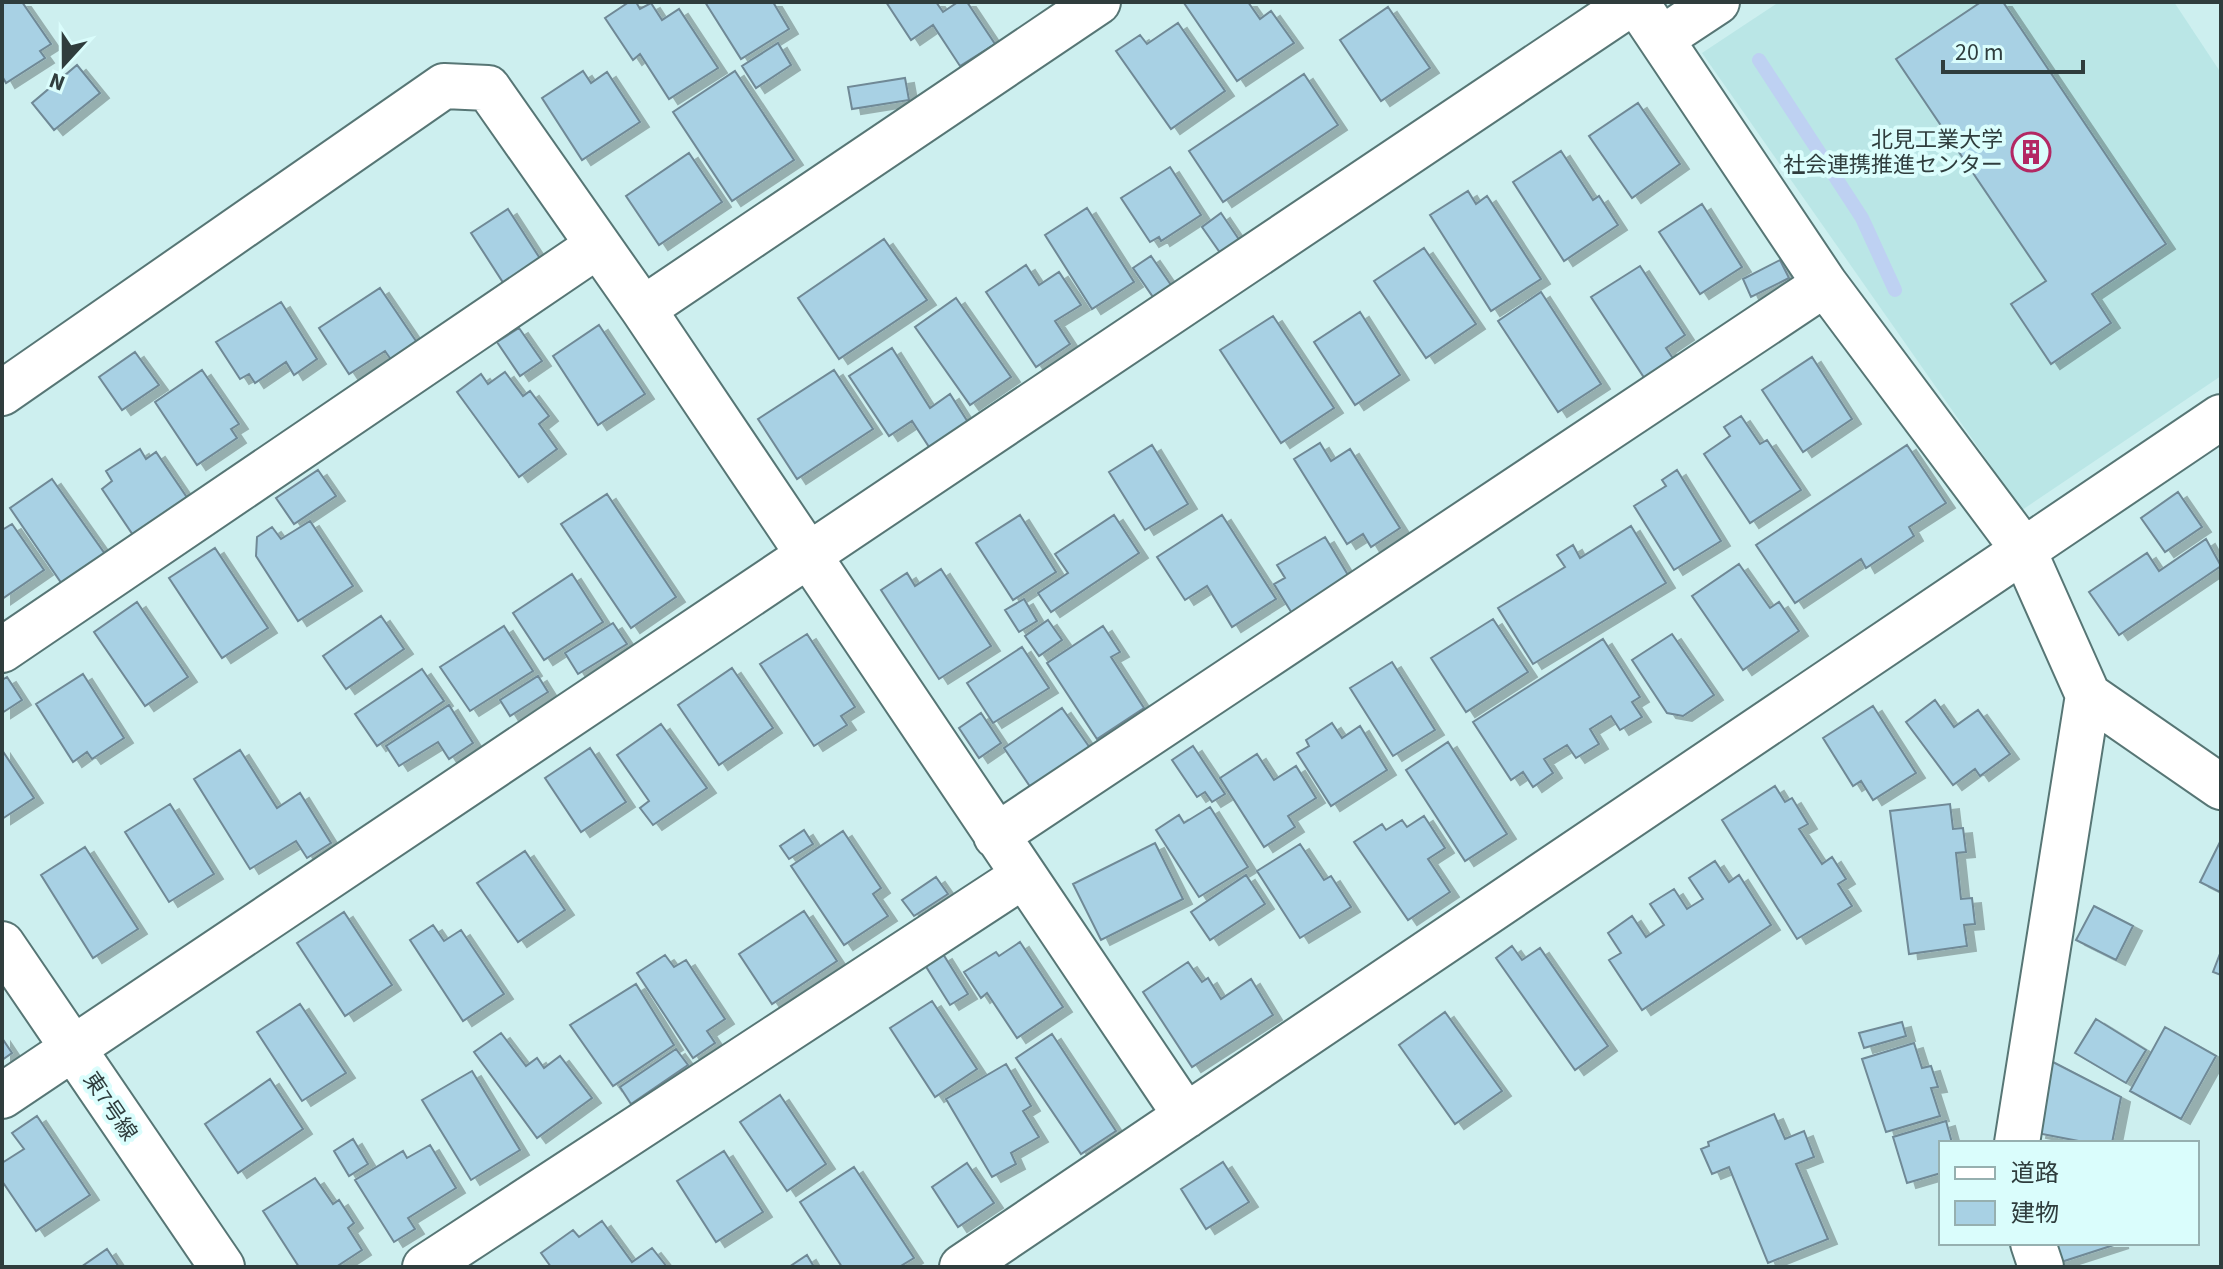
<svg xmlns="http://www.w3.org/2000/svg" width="2223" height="1269" font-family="'Source Sans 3','Noto Sans JP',sans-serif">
	<defs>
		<filter id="shadow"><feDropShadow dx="9" dy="5" stdDeviation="0" flood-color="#0004"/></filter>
	</defs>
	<rect width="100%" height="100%" fill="#cdefef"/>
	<path fill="#bae6e6" d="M1779 2H2174L2221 73V376L2022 510 1702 53Z"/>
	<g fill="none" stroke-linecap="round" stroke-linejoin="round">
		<path stroke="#bed1f2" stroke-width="14" d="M1759 60 1862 218 1895 290"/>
	</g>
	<path fill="#a8d1e4" stroke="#6f8996" stroke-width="2" filter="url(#shadow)" d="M2 2H22L51 44 40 51 45 58 6 83 2 76Z
		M629 2H636L640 9 651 3 662 20 679 9 718 68 669 99 640 54 633 60 605 18Z
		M705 2H773L789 29 741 59Z
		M886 2H936L943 12 958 2H967L995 44 960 66 933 25 911 40Z
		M1248 2 1260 19 1271 11 1294 43 1237 81 1184 3Z
		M1981 2H2003L2166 244 2092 294 2111 323 2051 364 2011 304 2046 281 1896 59Z
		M1388 7 1430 68 1381 101 1340 40Z
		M1178 23 1225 91 1171 129 1116 51 1140 35 1147 44Z
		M778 43 791 65 756 88 742 66Z
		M77 65 100 93 54 130 32 103Z
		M583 71 591 83 607 72 640 122 582 160 542 98Z
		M735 71 794 160 732 201 673 112Z
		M1304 74 1338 125 1223 202 1189 151Z
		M905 78 909 100 852 109 848 87Z
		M1638 103 1680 164 1632 198 1589 136Z
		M1561 151 1593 200 1599 196 1618 225 1564 261 1513 182Z
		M689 153 722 202 659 245 626 196Z
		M1170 167 1201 215 1161 241 1159 237 1150 242 1121 198Z
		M1468 191 1476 204 1487 196 1541 279 1491 311 1430 215Z
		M1702 204 1742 267 1700 294 1659 232Z
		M1087 208 1134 282 1092 309 1045 235Z
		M508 209 541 260 504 284 471 233Z
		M1221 213 1242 244 1223 257 1202 227Z
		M884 239 927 300 839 359 798 298Z
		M1424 248 1476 324 1426 358 1374 281Z
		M1151 256 1171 285 1153 297 1133 268Z
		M1780 260 1789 278 1751 297 1743 279Z
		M1026 265 1039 285 1059 272 1081 305 1055 321 1070 344 1036 367 986 292Z
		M1640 266 1685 335 1666 348 1674 360 1645 379 1591 297Z
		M380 288 418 344 392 361 385 351 349 374 319 328Z
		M1541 292 1601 384 1558 412 1498 321Z
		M956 298 1011 377 970 405 915 327Z
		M281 302 317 359 294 375 286 362 255 383 249 374 240 379 216 342Z
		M1360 312 1400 375 1355 405 1314 342Z
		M1273 316 1334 408 1281 443 1220 350Z
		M599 325 645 394 598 425 553 356Z
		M519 328 542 361 520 376 497 342Z
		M892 348 930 408 950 394 971 427 933 453 912 421 889 436 849 376Z
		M135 352 159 385 122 410 99 377Z
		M1812 357 1852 419 1803 452 1762 390Z
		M202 370 239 424 231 429 237 438 197 465 155 402Z
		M834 370 873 429 797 479 758 419Z
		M505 372 523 396 530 391 549 416 539 424 557 449 519 477 457 392 481 374 488 384Z
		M1741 416 1760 444 1767 440 1801 490 1750 523 1704 454 1730 436 1724 427Z
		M1320 443 1331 461 1350 449 1400 528 1371 547 1363 534 1347 544 1294 459Z
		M1152 445 1188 504 1145 530 1109 472Z
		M1907 445 1946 503 1909 527 1914 536 1866 568 1861 559 1795 603 1756 545Z
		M140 449 146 459 156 452 188 499 133 535 102 489 112 481 106 471Z
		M318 470 336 496 294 524 276 498Z
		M1677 470 1721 541 1674 570 1634 506 1666 486 1662 480Z
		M52 479 105 554 62 584 10 508Z
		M2178 492 2202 527 2165 552 2141 518Z
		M607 494 676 597 631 628 561 524Z
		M1020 515 1056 572 1013 600 976 543Z
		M1114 515 1139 553 1051 612 1038 593 1068 573 1055 554Z
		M1222 515 1276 599 1232 627 1207 586 1185 600 1157 557Z
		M310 521 353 586 298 621 256 556 257 537 272 527 281 539Z
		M12 524 44 570 2 599V530Z
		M1631 526 1666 583 1533 664 1498 608 1565 567 1557 555 1573 545 1580 558Z
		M1325 537 1351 580 1293 615 1274 584 1285 578 1277 565Z
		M2206 539 2221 566 2119 635 2089 592 2147 553 2159 571Z
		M215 548 268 628 222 658 169 578Z
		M1739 564 1770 608 1779 602 1799 631 1743 670 1692 596Z
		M941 569 991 646 939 679 881 590 907 573 915 586Z
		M572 574 603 622 544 660 513 613Z
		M1024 599 1037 621 1019 632 1005 610Z
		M137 602 188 677 145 706 94 632Z
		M381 616 404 649 346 689 323 656Z
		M1493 619 1528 672 1466 712 1431 658Z
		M1048 620 1062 640 1039 656 1025 636Z
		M613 623 627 644 578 674 565 653Z
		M504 626 533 671 470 711 440 667Z
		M1103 626 1120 652 1111 657 1144 708 1097 739 1047 663Z
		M807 634 855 707 841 716 847 725 814 746 760 664Z
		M1672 634 1714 695 1683 716 1667 713 1632 660Z
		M1603 639 1640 697 1632 702 1642 717 1620 730 1611 716 1590 729 1599 744 1576 758 1567 745 1544 759 1553 773 1533 787 1523 772 1511 780 1473 722Z
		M1022 647 1049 688 993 723 967 683Z
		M1392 662 1435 730 1393 756 1350 688Z
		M732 668 773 728 719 765 678 705Z
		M422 669 444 701 377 746 355 714Z
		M83 674 124 738 92 759 87 752 73 762 36 704Z
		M538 676 548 692 510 716 500 700Z
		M7 677 22 700 2 713V680Z
		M1935 700 1954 727 1978 710 2010 754 1980 776 1975 769 1953 785 1906 722Z
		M449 705 473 743 449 759 438 742 399 766 386 746Z
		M1873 706 1916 773 1873 800 1861 781 1853 786 1823 738Z
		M1062 708 1090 748 1031 788 1004 748Z
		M981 713 1001 743 979 758 959 728Z
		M1332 723 1342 738 1360 726 1387 770 1331 806 1297 753 1309 746 1306 740Z
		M661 724 707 788 653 825 640 808 649 801 617 755Z
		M1448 742 1507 834 1465 861 1406 770Z
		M1193 746 1225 794 1212 802 1205 792 1197 797 1172 760Z
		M590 748 626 802 581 832 545 778Z
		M2 750 34 798 2 819Z
		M240 750 277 808 300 793 331 843 307 858 296 841 250 869 194 779Z
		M1257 754 1274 780 1296 766 1316 798 1288 816 1295 827 1264 847 1220 778Z
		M1775 786 1785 802 1792 798 1808 824 1799 829 1822 864 1832 857 1846 879 1838 884 1852 906 1797 939 1722 820Z
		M170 804 214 874 169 902 125 832Z
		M1950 804 1953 829 1963 828 1966 852 1956 853 1961 899 1972 898 1975 924 1964 925 1967 946 1909 954 1890 811Z
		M1210 807 1248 867 1199 897 1156 830 1179 815 1184 823Z
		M1424 816 1445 848 1428 859 1450 892 1408 920 1354 842 1382 824 1386 830 1402 820 1407 827Z
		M804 830 813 844 789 859 780 846Z
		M843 831 881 888 873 894 888 916 844 945 791 866Z
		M2221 840V891L2220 892 2200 882Z
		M1155 843 1183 899 1101 940 1073 884Z
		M1300 844 1324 880 1331 876 1351 907 1300 938 1257 871Z
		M85 847 138 929 93 958 41 875Z
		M525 851 565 910 518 942 477 883Z
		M1715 861 1729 882 1739 875 1771 925 1642 1010 1609 960 1621 953 1608 933 1632 916 1646 937 1664 925 1650 904 1674 889 1687 909 1703 899 1689 878Z
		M1246 875 1265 904 1210 940 1191 912Z
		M936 877 948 894 914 916 902 900Z
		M2094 906 2133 926 2116 960 2076 940Z
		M804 911 837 961 772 1004 739 954Z
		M344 912 392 985 345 1016 297 943Z
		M433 925 444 941 461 930 504 994 463 1021 410 940Z
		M1020 942 1063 1007 1017 1038 987 993 981 998 964 972 996 952 999 956Z
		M1512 946 1522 960 1540 948 1608 1046 1575 1070 1496 958Z
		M2221 951V975L2213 972Z
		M943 954 968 994 950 1005 925 965Z
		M665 955 674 967 686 960 725 1019 707 1031 715 1043 693 1058 637 973Z
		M1188 962 1202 982 1208 978 1221 999 1251 979 1273 1015 1192 1067 1143 992Z
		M636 984 674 1045 613 1086 570 1025Z
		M932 1001 977 1069 935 1097 890 1028Z
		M300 1004 346 1073 302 1101 257 1032Z
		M1445 1012 1502 1091 1455 1124 1399 1045Z
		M2096 1019 2146 1050 2126 1083 2075 1053Z
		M1902 1022 1906 1036 1864 1048 1859 1033Z
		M2165 1027 2216 1056 2181 1119 2130 1091Z
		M501 1033 526 1066 537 1058 544 1068 560 1056 592 1098 537 1138 474 1052Z
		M1052 1034 1116 1131 1081 1154 1016 1058Z
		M2 1038 12 1053 2 1060Z
		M1914 1043 1922 1068 1931 1066 1938 1087 1931 1088 1940 1116 1886 1132 1862 1059Z
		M676 1049 688 1065 631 1104 620 1087Z
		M2051 1061 2121 1097 2112 1143H2089L2037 1133Z
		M1006 1064 1031 1106 1023 1111 1039 1137 1011 1153 1016 1164 992 1177 946 1099Z
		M472 1071 520 1150 471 1180 422 1100Z
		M270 1079 303 1129 238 1173 205 1124Z
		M780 1095 826 1164 787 1191 740 1122Z
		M1774 1114 1785 1139 1804 1131 1814 1157 1796 1164 1828 1239 1768 1263 1729 1167 1712 1174 1701 1149 1709 1146 1708 1142Z
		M37 1116 90 1195 36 1231 2 1181V1163L24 1149 12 1133Z
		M1946 1121 1952 1143H1941V1173L1907 1183 1893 1137Z
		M353 1139 368 1164 349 1176 334 1151Z
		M430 1145 456 1188 408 1218 415 1229 394 1242 355 1180 403 1151 407 1158Z
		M724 1151 763 1212 716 1242 677 1181Z
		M1223 1162 1249 1202 1206 1229 1181 1189Z
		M967 1163 994 1203 958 1227 932 1187Z
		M854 1167 914 1258 899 1267H842L800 1202Z
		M315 1178 333 1204 339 1200 354 1223 348 1228 362 1250 336 1267H299L263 1211Z
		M602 1221 632 1262 652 1248 667 1267H551L541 1253 573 1230 579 1237Z
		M2048 1243H2120L2055 1264Z
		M107 1249 119 1267H81Z
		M807 1255 814 1267H789Z"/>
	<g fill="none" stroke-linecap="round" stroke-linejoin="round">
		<g stroke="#577675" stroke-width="48">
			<path id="minor" d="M1636 2 1825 284 2023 549 2088 695 2221 787
				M1661 39 1717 2
				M643 309 1098 2
				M2 393 444 86 488 88 643 309 1186 1116
				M2 650 597 246
				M996 836 1825 284
				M2 944 222 1267
				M2 1096 1633 2
				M2017 1143 2088 695
				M2033 1243 2041 1267
				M425 1267 1023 876
				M962 1267 2221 417"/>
		</g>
		<use href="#minor" stroke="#fff" stroke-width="44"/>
	</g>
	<defs>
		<g id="building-ring" transform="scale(2)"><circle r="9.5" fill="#dafdfc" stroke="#b32863" stroke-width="1.5"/><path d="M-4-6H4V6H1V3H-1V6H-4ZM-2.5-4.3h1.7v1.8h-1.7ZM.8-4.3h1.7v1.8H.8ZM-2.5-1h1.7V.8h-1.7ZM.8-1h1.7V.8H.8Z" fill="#b32863"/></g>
	</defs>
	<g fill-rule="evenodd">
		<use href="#building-ring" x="2031" y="152"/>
	</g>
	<g text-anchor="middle" stroke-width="8" stroke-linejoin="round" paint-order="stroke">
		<g font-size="22" fill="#2f3d3d" stroke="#dafdfc" text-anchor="end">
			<text x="2003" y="147">北見工業大学<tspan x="2003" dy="25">社会連携推進センター</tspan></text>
		</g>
		<g font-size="22" fill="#2f3d3d" stroke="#dafdfc">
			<text transform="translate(111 1106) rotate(56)" y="8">東7号線</text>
		</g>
	</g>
	<rect width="2223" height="1269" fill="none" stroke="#2f3d3d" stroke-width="8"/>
	<rect x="1939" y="1141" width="260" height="104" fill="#dafdfc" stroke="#96b0b0" stroke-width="2"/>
	<rect x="1955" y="1167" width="40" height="12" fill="#ffffff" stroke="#96b0b0" stroke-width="2"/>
	<text x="2011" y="1181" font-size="24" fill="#2f3d3d">道路</text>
	<rect x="1955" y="1201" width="40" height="24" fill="#a8d1e4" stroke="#96b0b0" stroke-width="2"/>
	<text x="2011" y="1221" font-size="24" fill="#2f3d3d">建物</text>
	<g transform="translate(64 64) rotate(201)" stroke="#dafdfc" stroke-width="6" paint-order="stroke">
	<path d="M0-6L14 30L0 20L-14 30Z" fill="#2f3d3d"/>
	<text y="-12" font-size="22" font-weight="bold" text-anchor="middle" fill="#2f3d3d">N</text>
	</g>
	<path d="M1943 60v12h140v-12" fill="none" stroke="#2f3d3d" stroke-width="4"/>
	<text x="1955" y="60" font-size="24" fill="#2f3d3d" stroke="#dafdfc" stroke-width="6" paint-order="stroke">20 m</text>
</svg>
